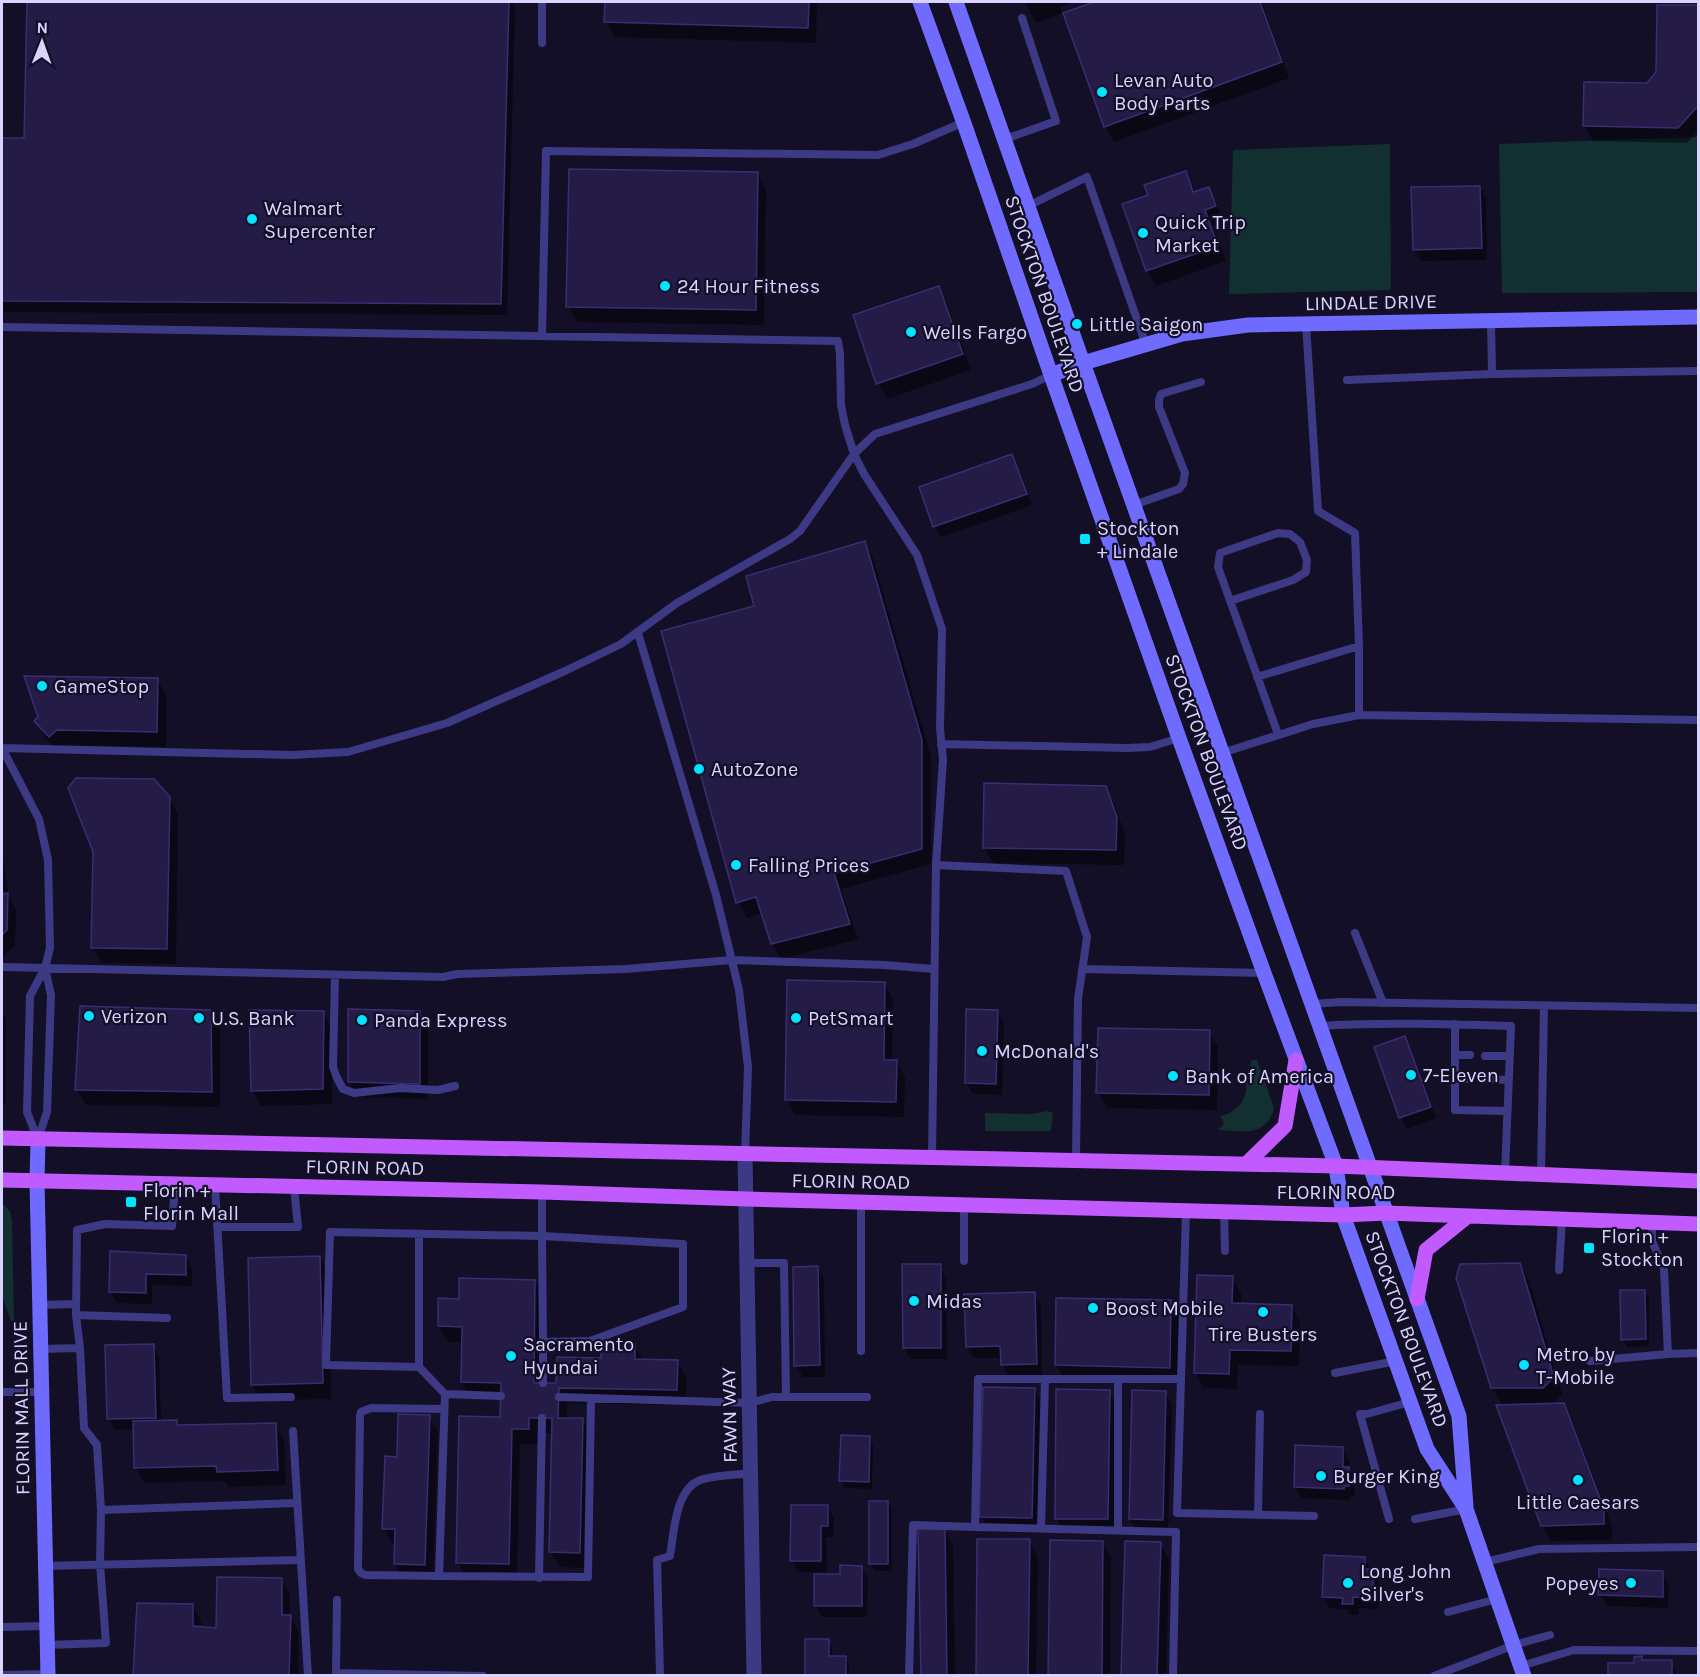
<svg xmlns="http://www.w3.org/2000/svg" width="1700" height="1677" font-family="Karla,sans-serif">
	<rect width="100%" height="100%" fill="#130f26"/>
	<path fill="#12302f" d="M1698 137V292L1502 293 1499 144Z
		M1390 144 1391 290 1229 294 1233 150Z
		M1252 1060H1257L1274 1108C1266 1138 1242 1131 1218 1130L1224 1124 1221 1116C1238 1112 1250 1097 1245 1079L1254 1069 1250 1065Z
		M1048 1111 1053 1113 1051 1131H985V1113L1033 1114Z
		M2 1203 10 1211 12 1221 14 1322 11 1321 2 1296Z"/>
	<path fill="#0007" d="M29 2H511L515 8 507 315 2 312V139L25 140Z
		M606 2H817L816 43 615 37 606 22Z
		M1025 2H1073L1060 7 1063 13 1036 23Z
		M1091 2H1262L1289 78 1114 142 1105 126Z
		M1698 7V130L1687 143 1593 141 1584 125 1647 85 1657 72Z
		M1185 172 1196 193 1208 189 1217 204 1223 222 1213 225 1226 261 1156 286 1147 270 1149 196Z
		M757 173 766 189 764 325 577 322 568 306Z
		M1480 187 1486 199 1487 260 1421 261 1414 250Z
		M939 288 947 303 971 370 887 399 878 383Z
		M1012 456 1018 467 1032 505 941 537 934 526Z
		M864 542 873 558 931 757V864L841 889 858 939 781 959 772 943 762 913 747 918 738 902 756 607Z
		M157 679 166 695V747L66 745 58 752 45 737 36 722Z
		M1105 787 1114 803 1125 834 1124 865 993 863 984 847Z
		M169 797 178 814 176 964 102 963 93 947 94 851Z
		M2 851 9 898 16 910 15 946 2 958Z
		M884 984 893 999 892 1062H896L905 1077 904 1117 795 1115 787 1099Z
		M211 1011 220 1027V1107L86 1105 77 1090Z
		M997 1011 1004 1022 1002 1095 973 1094 966 1083Z
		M2 1012 6 1019 5 1105H2Z
		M419 1012 428 1028V1099L359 1097 350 1082Z
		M323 1013 332 1028V1104L261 1106 252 1090Z
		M1209 1032 1218 1047 1217 1110 1107 1108 1098 1092Z
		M1404 1038 1411 1050 1436 1118 1407 1129 1401 1117Z
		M112 1253 185 1256 192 1268V1286L152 1285V1304L117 1303 111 1292Z
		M320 1258 329 1273 331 1399 261 1400 252 1385Z
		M1520 1264 1529 1280 1562 1394 1551 1404H1563L1572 1420 1612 1526V1540L1551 1541 1542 1525 1503 1406 1492 1388Z
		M904 1266H940L946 1277 947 1359H911L904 1348Z
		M817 1268 824 1279 825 1377H803L796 1366Z
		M1232 1278 1241 1293V1305L1291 1306 1300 1322 1299 1366 1238 1365 1237 1389 1204 1388 1196 1373Z
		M535 1281 544 1297 542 1384 558 1385 603 1359 634 1345 643 1360 677 1361 686 1377V1405L567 1403V1420H582L591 1435 588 1568 560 1567 551 1552 553 1433H537V1444H520L517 1579 467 1578 458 1563 502 1418V1398H471L462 1382 463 1342H448L439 1326 440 1300H460Z
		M1645 1291 1649 1299V1346L1627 1347 1622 1339Z
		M1034 1294 1041 1305 1042 1375 1009 1376 1002 1364V1358H974L967 1347Z
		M1057 1299 1170 1301 1179 1317 1178 1383 1065 1381 1056 1365Z
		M153 1346 159 1357 161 1422 176 1421 179 1427 275 1424 284 1440 286 1485 228 1487 224 1481 145 1483 136 1468 135 1429 115 1430 109 1418Z
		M1034 1390 1043 1405 1040 1533 990 1532 981 1516Z
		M1109 1391 1118 1407 1116 1534H1065L1056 1518Z
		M1133 1392H1165L1172 1404 1168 1531H1137L1130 1519Z
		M429 1417 438 1432 433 1580H404L395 1564 396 1544H393L384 1528 398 1458Z
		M869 1438 873 1445 872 1489 845 1488 841 1481Z
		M1342 1448 1349 1460V1469L1355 1480 1354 1497H1350V1500L1302 1498 1295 1487Z
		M888 1502 892 1510V1571H875L870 1563Z
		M827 1507 834 1518V1537H826L827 1572H798L792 1561Z
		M944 1530 953 1546 955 1676H922Z
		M1029 1541 1038 1556 1036 1676H977Z
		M1102 1542 1111 1558 1110 1676H1050Z
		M1160 1544 1169 1559 1166 1676H1123Z
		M1364 1559 1379 1582 1378 1609 1359 1608 1358 1615H1350L1347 1609 1330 1608 1323 1597Z
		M861 1567 868 1579 867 1617H822L815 1605 842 1576Z
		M1662 1573 1669 1584 1668 1608 1607 1606 1600 1594Z
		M281 1580 290 1595V1616L299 1632 298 1676H134L192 1605 201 1621V1628L217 1629Z
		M828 1640 832 1648V1657H845L849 1664V1676H806Z
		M1641 1658 1643 1662H1671L1678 1676H1610L1636 1664Z"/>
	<path fill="#241b47" stroke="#3b2d73" stroke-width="1.5" d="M27 2H509L501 304 2 301V138H24Z
		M605 2H809L808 28 604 22Z
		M1094 2H1260L1282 62 1104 127 1063 13Z
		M1657 5H1698V106L1678 128 1583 126 1584 82 1647 83 1656 72Z
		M569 169 758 172 756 310 566 307Z
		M1186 171 1193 192 1209 187 1216 206 1205 210 1218 246 1146 271 1122 204 1148 195 1144 185Z
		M1480 186 1482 248 1413 250 1411 187Z
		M939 286 963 354 876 384 853 315Z
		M1012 454 1027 494 933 527 919 487Z
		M865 541 922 740V849L834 873 850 924 771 944 756 897 736 903 661 631 754 606 746 576Z
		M24 676 158 678 157 732 57 730 49 737 34 721 38 717Z
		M76 778 154 779 170 797 167 949 91 948 93 852 68 788Z
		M984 783 1106 786 1117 817 1116 850 983 848Z
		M2 886 3 894 8 893 7 930 2 935Z
		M787 980 885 982 884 1060H897L896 1102 785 1100Z
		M80 1006 211 1010 212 1092 75 1090Z
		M348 1009 420 1011V1084L348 1082Z
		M966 1009 998 1010 996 1084 965 1083Z
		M249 1010 324 1011 323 1089 251 1091Z
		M1098 1028 1210 1030 1209 1095 1096 1093Z
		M1405 1036 1431 1107 1399 1118 1374 1047Z
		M110 1251 186 1255V1275L146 1274V1293L109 1292Z
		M320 1256 323 1383 251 1385 248 1258Z
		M1520 1263 1554 1377 1543 1388H1491L1456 1278 1460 1264Z
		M902 1264H941V1348H903Z
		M818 1266 820 1365 794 1366 793 1267Z
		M1197 1275 1233 1276 1232 1303 1292 1305 1291 1351 1230 1350 1229 1374 1194 1373Z
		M459 1278 535 1280 534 1383H556L557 1357 601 1358V1343L635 1344V1359L678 1360 677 1390 559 1388 558 1418H583L580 1553 549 1552 552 1418H529V1429H512L509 1564 456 1563 459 1416 500 1417 501 1383 461 1382 462 1327 438 1326V1298L459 1299Z
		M1620 1290H1645L1646 1339 1621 1340Z
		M1035 1292 1037 1364 1001 1365 1000 1346 966 1347 964 1294Z
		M1056 1298 1171 1300 1170 1368 1055 1365Z
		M154 1344 156 1418 107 1419 105 1345Z
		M983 1387 1035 1388 1032 1518 979 1517Z
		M1056 1389 1110 1390 1108 1519H1055Z
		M1132 1390 1166 1391 1163 1520 1129 1519Z
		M1564 1403 1604 1509V1524L1541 1526 1496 1405Z
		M398 1414 430 1415 425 1565 394 1564 395 1529H382L385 1456 397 1457Z
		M177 1420V1425L276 1423 278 1470 217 1472 216 1466 134 1468 133 1421Z
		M841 1435 870 1436 869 1482 839 1481Z
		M1295 1445 1343 1447V1467H1349V1486H1344V1489L1294 1487Z
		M869 1501H888V1564H869Z
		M791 1505H828V1526H821V1561H790Z
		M918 1529H945L947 1676H921Z
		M977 1539H1030L1028 1676H976Z
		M1050 1540 1103 1541 1102 1676H1048Z
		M1125 1541 1161 1542 1157 1676H1121Z
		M1324 1555 1365 1557V1569H1374L1372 1598 1353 1597V1604H1342L1343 1598 1322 1597Z
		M840 1565 862 1566V1606H814V1574H840Z
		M1599 1569 1663 1571V1597L1598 1595Z
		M217 1577 282 1578V1615H291L289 1676H133L137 1603 193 1604V1626L216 1628Z
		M805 1639H829V1656H846V1676H805Z
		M1642 1656V1660H1672V1676H1608V1663H1634V1657Z"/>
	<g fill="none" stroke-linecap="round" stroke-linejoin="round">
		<path stroke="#3d3a85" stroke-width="8" d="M542 2V43
			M1005 139 1056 121 1022 18
			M1028 206 1087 177 1146 345
			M1491 321 1492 374
			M1306 324 1318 511 1355 533 1359 646V715
			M2 327 838 341 840 354 841 405 845 425 854 454 864 474 917 555 942 629 940 728 943 760 936 865 932 1158
			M542 336 546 151 878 155 913 144 964 122
			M1347 380 1492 374 1698 371
			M1134 505 1179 489 1183 484 1185 473 1159 407V400L1161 394 1201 382
			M1230 601 1293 580 1306 572 1307 560 1300 542 1290 534 1278 533 1220 553 1218 567 1278 734
			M638 633 716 895 739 990 748 1067 745 1154
			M1257 677 1359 646
			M941 744 1127 748 1150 747 1179 738
			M2 748 292 755 348 752 447 723 565 671 621 644 677 603 790 539 800 531 854 454 875 434 1032 384 1051 375
			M2 748 39 819 48 860 50 948 45 968 30 996 27 1112 38 1140
			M1222 753 1313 724 1359 715 1698 720
			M936 865 1066 871 1087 937 1078 999 1076 1160
			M1355 933 1383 1003
			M2 967 443 977 457 974 626 969 731 960 885 965 934 969
			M1082 969 1264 973
			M335 975 333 1067 337 1078 343 1089 354 1093 400 1088 438 1090 455 1086
			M1312 1004 1341 1002 1698 1008
			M1455 1024V1110L1507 1111
			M1319 1026C1383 1022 1447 1024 1511 1026L1505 1173
			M1455 1055H1470
			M1485 1056H1509
			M1455 1078 1470 1079
			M1485 1079 1508 1080
			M38 1139 47 1112 51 995 45 968
			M1541 1174 1544 1006
			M215 1185 227 1398 291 1397
			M1186 1211 1177 1513 1314 1516
			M1224 1212 1225 1251
			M217 1227H298L294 1187
			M419 1234V1367L326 1365 330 1232 542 1236V1192
			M542 1236 683 1244V1307L590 1341 543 1342Z
			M964 1261V1205
			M1559 1270 1562 1219
			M40 1305 76 1304
			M76 1315 77 1230 105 1224 172 1226 175 1184
			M41 1349 80 1348
			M861 1351V1202
			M1668 1354 1698 1353
			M1590 1361 1668 1354 1664 1269 1652 1241V1223
			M419 1367 445 1394 439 1576 588 1577 591 1399
			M1335 1373 1396 1361
			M1118 1379V1530
			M543 1383V1342
			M2 1392H42
			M445 1394 501 1396
			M559 1397 750 1403 772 1397H786L784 1263H747
			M786 1397H867
			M293 1431 308 1676
			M101 1510 297 1503
			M1258 1515 1260 1414
			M1389 1519 1360 1414H1367L1410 1402
			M1415 1519 1466 1509
			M1041 1528 1045 1379
			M1485 1562 1539 1549 1698 1547
			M45 1566 300 1560
			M439 1576 365 1575 361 1573 358 1569 360 1415 361 1412 371 1408 444 1409
			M539 1578 542 1418
			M337 1600 336 1673 483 1676
			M1448 1612 1497 1599
			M2 1627 47 1626
			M47 1645 106 1643 100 1564 101 1510 97 1445 84 1428 80 1348 76 1315 167 1318
			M1521 1666 1574 1650 1698 1651
			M2 1675 48 1674
			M660 1676 657 1560 670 1556C674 1533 675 1485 704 1479 719 1475 736 1475 751 1473
			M909 1676 913 1525 975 1527
			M1173 1676 1176 1532 975 1527 978 1379H1181
			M1434 1676 1514 1645 1550 1635"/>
		<path stroke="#3d3a85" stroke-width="15" d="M745 1154 754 1676"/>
		<path stroke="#6f6bff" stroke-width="15" d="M920 2 965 126 1051 375 1179 738 1264 973 1336 1166 1343 1215 1427 1449 1466 1509 1524 1676
			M956 2 1083 363 1459 1416 1466 1506
			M1051 375 1083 363 1182 334 1248 325 1698 317
			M38 1140 37 1181 48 1676"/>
		<path stroke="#c25bff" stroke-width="15" d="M2 1138 1336 1166 1698 1181
			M1246 1164 1285 1126 1296 1060
			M2 1180 542 1192 746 1199 1343 1215 1386 1213 1698 1224
			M1417 1299 1426 1250 1468 1216"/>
	</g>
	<g fill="#00e5ff" stroke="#130f26" stroke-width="2">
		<circle cx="1102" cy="92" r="6"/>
		<circle cx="252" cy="219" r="6"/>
		<circle cx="1143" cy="233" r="6"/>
		<circle cx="665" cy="286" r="6"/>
		<circle cx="1077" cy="324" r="6"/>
		<circle cx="911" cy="332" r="6"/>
		<rect x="1079" y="533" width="12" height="12" rx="3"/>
		<circle cx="42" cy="686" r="6"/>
		<circle cx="699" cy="769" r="6"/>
		<circle cx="736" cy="865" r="6"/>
		<circle cx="89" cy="1016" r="6"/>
		<circle cx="199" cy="1018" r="6"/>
		<circle cx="796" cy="1018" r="6"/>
		<circle cx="362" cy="1020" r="6"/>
		<circle cx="982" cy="1051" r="6"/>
		<circle cx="1411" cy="1075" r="6"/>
		<circle cx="1173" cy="1076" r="6"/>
		<rect x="125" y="1196" width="12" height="12" rx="3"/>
		<rect x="1583" y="1242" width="12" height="12" rx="3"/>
		<circle cx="914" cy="1301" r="6"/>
		<circle cx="1093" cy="1308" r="6"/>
		<circle cx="1263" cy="1312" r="6"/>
		<circle cx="511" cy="1356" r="6"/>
		<circle cx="1524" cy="1365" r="6"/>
		<circle cx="1321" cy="1476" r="6"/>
		<circle cx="1578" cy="1480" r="6"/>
		<circle cx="1348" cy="1583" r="6"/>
		<circle cx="1631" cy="1583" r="6"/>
	</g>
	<g text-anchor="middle" stroke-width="4.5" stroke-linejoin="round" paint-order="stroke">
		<g font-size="20" fill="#d9d4ff" stroke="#130f26" text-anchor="start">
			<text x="1114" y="87">Levan Auto<tspan x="1114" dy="23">Body Parts</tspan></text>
			<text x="264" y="215">Walmart<tspan x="264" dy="23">Supercenter</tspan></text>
			<text x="1155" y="229">Quick Trip<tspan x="1155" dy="23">Market</tspan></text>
			<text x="677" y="293">24 Hour Fitness</text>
			<text x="1089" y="331">Little Saigon</text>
			<text x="923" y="339">Wells Fargo</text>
			<text x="1097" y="535">Stockton<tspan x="1097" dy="23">+ Lindale</tspan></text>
			<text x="54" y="693">GameStop</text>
			<text x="711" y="776">AutoZone</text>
			<text x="748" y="872">Falling Prices</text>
			<text x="101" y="1023">Verizon</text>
			<text x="211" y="1025">U.S. Bank</text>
			<text x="808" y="1025">PetSmart</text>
			<text x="374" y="1027">Panda Express</text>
			<text x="994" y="1058">McDonald's</text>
			<text x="1423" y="1082">7-Eleven</text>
			<text x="1185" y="1083">Bank of America</text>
			<text x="143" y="1197">Florin +<tspan x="143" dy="23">Florin Mall</tspan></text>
			<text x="1601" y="1243">Florin +<tspan x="1601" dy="23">Stockton</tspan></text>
			<text x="926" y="1308">Midas</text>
			<text x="1105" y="1315">Boost Mobile</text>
			<text x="1263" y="1341" text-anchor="middle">Tire Busters</text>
			<text x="523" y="1351">Sacramento<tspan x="523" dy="23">Hyundai</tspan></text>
			<text x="1536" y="1361">Metro by<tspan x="1536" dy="23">T-Mobile</tspan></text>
			<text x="1333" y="1483">Burger King</text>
			<text x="1578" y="1509" text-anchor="middle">Little Caesars</text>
			<text x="1360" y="1578">Long John<tspan x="1360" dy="23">Silver's</tspan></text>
			<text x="1619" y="1590" text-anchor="end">Popeyes</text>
		</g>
		<g font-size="20" fill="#d9d4ff" stroke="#130f26">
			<text transform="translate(1045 294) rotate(71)" y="7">STOCKTON BOULEVARD</text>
			<text transform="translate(1371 302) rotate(-1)" y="7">LINDALE DRIVE</text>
			<text transform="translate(1207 752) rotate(70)" y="7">STOCKTON BOULEVARD</text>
			<text transform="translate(365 1167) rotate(1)" y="7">FLORIN ROAD</text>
			<text transform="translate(851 1181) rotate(1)" y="7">FLORIN ROAD</text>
			<text x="1336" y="1199">FLORIN ROAD</text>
			<text transform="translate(1407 1329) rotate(70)" y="7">STOCKTON BOULEVARD</text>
			<text transform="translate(21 1408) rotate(-91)" y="7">FLORIN MALL DRIVE</text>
			<text transform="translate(729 1415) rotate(-91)" y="7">FAWN WAY</text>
		</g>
	</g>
	<rect width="1700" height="1677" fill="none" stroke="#d9d4ff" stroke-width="6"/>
	<g transform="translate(42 42) rotate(1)" stroke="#130f26" stroke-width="4.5" paint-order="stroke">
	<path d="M0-4.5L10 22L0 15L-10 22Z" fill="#d9d4ff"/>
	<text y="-9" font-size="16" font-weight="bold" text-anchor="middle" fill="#d9d4ff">N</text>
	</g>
</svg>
